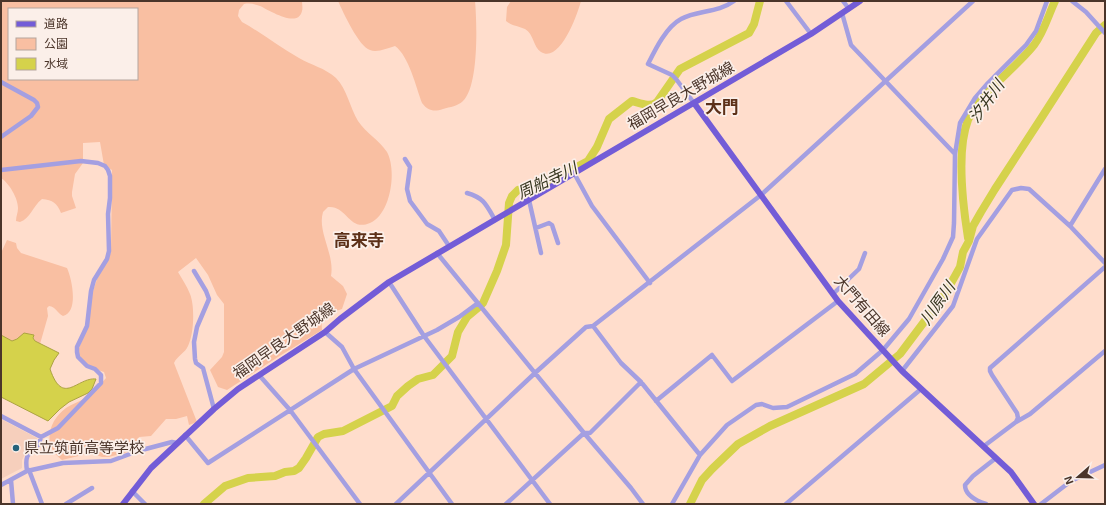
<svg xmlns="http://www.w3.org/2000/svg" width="1106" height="505" font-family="'Exo 2','Noto Sans JP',sans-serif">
	<rect width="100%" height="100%" fill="#fdc"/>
	<path fill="#f6cfbc" d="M1 419 37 438V442L35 447 28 450 25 454 22 460V468L1 479Z"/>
	<path fill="#f9bfa2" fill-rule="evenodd" d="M1 1H302C302 4 303 8 302 11 298 29 269 10 260 6 254 4 250 3 244 4L239 10 238 16 242 22C262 33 279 47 299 58 311 65 325 68 336 78 347 89 350 108 358 121 366 133 379 140 387 152 397 170 391 214 370 223 349 232 347 205 328 207L323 212C317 232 335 254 331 276L343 286 347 294 342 309C334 312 328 311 321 315L322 330 278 357 227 390 218 387 210 370 222 357 224 352V304L217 295 208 275 196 258 178 272C182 279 187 286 190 294 195 306 194 334 188 346 185 353 177 356 174 363L197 422 189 425 187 416 176 419H166L151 436 139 437 131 451 109 457H102L91 453 62 460C42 446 48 421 66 408 72 404 79 402 85 398 93 392 99 386 106 378L104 372 86 366 78 355 79 348 89 322 92 294 97 279 111 252 112 170 104 165 100 142 83 143V163L75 174 72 192V196L76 208 61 213C57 203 53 200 42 199 32 207 31 218 20 222L16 221C16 216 18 213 18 208 18 198 9 183 1 178ZM9 9H137V79H9Z
		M338 1H475C477 22 479 86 463 101 458 106 450 107 443 109 434 112 428 111 422 103 416 87 409 56 395 46 388 48 377 53 370 50 359 47 343 12 338 1Z
		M511 1H581C578 13 560 64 541 52 533 47 534 34 525 29 519 26 512 26 506 21L507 7Z
		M7 240 16 243 17 248 21 253 67 268C72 279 79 312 63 316 57 313 56 307 49 306L47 308 48 316 40 344C36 342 33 340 34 335L27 334 12 341 1 335V253Z"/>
	<path fill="#d5d24b" stroke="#aca341" d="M24 333 34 335 33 338 35 341 59 353 54 360 50 369C63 407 77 377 96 379L92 389 88 393 69 402 60 409 48 421 1 397V335L12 341 17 339Z"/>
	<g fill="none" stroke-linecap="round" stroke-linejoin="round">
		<path stroke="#d5d24b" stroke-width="8" d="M968 238C963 206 956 151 968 120 980 93 1015 69 1034 45 1044 32 1048 16 1055 1
			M204 504 225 486 248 478 275 476 285 472 294 471 299 468 306 458 318 437 324 434 343 431 392 406 397 396 408 386 418 379 433 375 452 356 458 332 467 317 479 307 483 303 497 271 506 245 509 203 512 196 518 190 546 183 588 161 597 147 609 119 632 101C640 103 650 108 657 102L680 69 749 33 754 24 760 1
			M690 504 702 480 712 469 738 444 770 426 864 384 900 354 945 294 960 267 963 252 969 241 973 226 981 212 995 189 1040 120 1096 33 1105 25"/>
		<path stroke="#a49fe1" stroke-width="4.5" d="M786 1 811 34
			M843 1 849 9
			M1072 1 1086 12 1105 33
			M842 13 851 45 955 154
			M1 82 34 100 37 103 38 107 31 116 1 137
			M694 103 676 79 672 75 648 64C655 50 666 27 681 19 697 10 718 13 734 1
			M405 159 410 167 407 189 410 201 427 224 439 231 449 246
			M1 170 81 161 98 163 105 166 108 170 110 176V198L108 214 109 251 107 259 94 280 91 291 87 326 77 347V352L78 357 87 366 95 369 101 375V383L58 428 41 437C37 457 23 445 27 471L1 485
			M574 173 592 206 650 283
			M467 193C484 198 486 204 495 220
			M529 200 541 253
			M1070 226 1105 169
			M536 228 549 223 552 225 558 243
			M437 253 584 433 631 488 643 504
			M194 271 206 291 209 299 197 327 194 342 195 359 196 363 203 368 214 409
			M389 282 424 336 550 504
			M833 294 859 269 865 253
			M593 326 621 363 641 382
			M325 332 342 347 354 369 452 504
			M902 371 953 306 977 239 1012 190 1021 188 1029 189 1070 226 1105 263
			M259 375 290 410 360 504
			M656 401 712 355 732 381 838 301
			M1 416 41 437
			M1016 422 1018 418 1017 413 992 375 990 371V368L1105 267
			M185 435 208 463 354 369 437 330 459 317 478 303
			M984 446 1016 422 1030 414 1105 351
			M29 470 42 504
			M27 471 63 463 111 461 138 451 172 442 177 443
			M11 480 13 504
			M132 491 145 504
			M66 504 92 488
			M396 504 535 373 586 327 593 326 761 195 973 1
			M506 504 584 433H590L641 382 700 455
			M672 504 700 455 727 425 756 405 762 404 773 408 787 407 855 374 883 350 909 319 943 259 953 237 954 223 955 154 960 123 975 98 988 83 1026 45 1036 31 1047 1
			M786 504 921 389
			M986 504C977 501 965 496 965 485L973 476 996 458
			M1041 504 1071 481 1105 465"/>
		<path stroke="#735cd7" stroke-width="6" d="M694 103 838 301 902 371 1011 472 1034 504
			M123 504 151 468 214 409 238 389 325 332 340 319 389 282 811 34 860 1"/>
	</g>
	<circle fill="#26627a" stroke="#fbefe9" stroke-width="1.5" cx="16" cy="448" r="4"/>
	<g text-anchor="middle" stroke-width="3.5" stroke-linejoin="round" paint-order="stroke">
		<g font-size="15" fill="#4b352a" stroke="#fbefe9">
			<text transform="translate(681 96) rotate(-30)" y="5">福岡早良大野城線</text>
			<text transform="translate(862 306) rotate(49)" y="5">大門有田線</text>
			<text transform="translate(284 341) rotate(-35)" y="5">福岡早良大野城線</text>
		</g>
		<g font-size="15" fill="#4b352a" stroke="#fbefe9" text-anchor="start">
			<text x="24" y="453">県立筑前高等学校</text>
		</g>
		<g font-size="16" font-style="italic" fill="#35351e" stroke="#fbefe9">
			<text transform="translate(986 101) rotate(-54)" y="6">汐井川</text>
			<text transform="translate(547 180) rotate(-25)" y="6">周船寺川</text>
			<text transform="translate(937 303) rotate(-55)" y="6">川原川</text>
		</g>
		<g font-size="17" font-weight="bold" fill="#5c3018" stroke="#fbefe9">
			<text x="722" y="113">大門</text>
			<text x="359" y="246">高来寺</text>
		</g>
	</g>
	<rect width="1106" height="505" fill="none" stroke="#4b352a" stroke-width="4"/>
	<rect x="8" y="8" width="130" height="72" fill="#fbefe9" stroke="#b5a59d"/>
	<rect x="16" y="21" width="20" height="6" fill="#735cd7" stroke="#b5a59d"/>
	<text x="44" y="28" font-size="12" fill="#4b352a">道路</text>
	<rect x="16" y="38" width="20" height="12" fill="#f9bfa2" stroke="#b5a59d"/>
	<text x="44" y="48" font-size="12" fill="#4b352a">公園</text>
	<rect x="16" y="58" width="20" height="12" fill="#d5d24b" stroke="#b5a59d"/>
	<text x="44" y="68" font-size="12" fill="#4b352a">水域</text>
	<g transform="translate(1078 477) rotate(250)" stroke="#fbefe9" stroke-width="3" paint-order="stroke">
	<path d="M0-3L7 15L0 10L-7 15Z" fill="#4b352a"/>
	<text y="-6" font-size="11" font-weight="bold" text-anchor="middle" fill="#4b352a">N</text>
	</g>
</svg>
